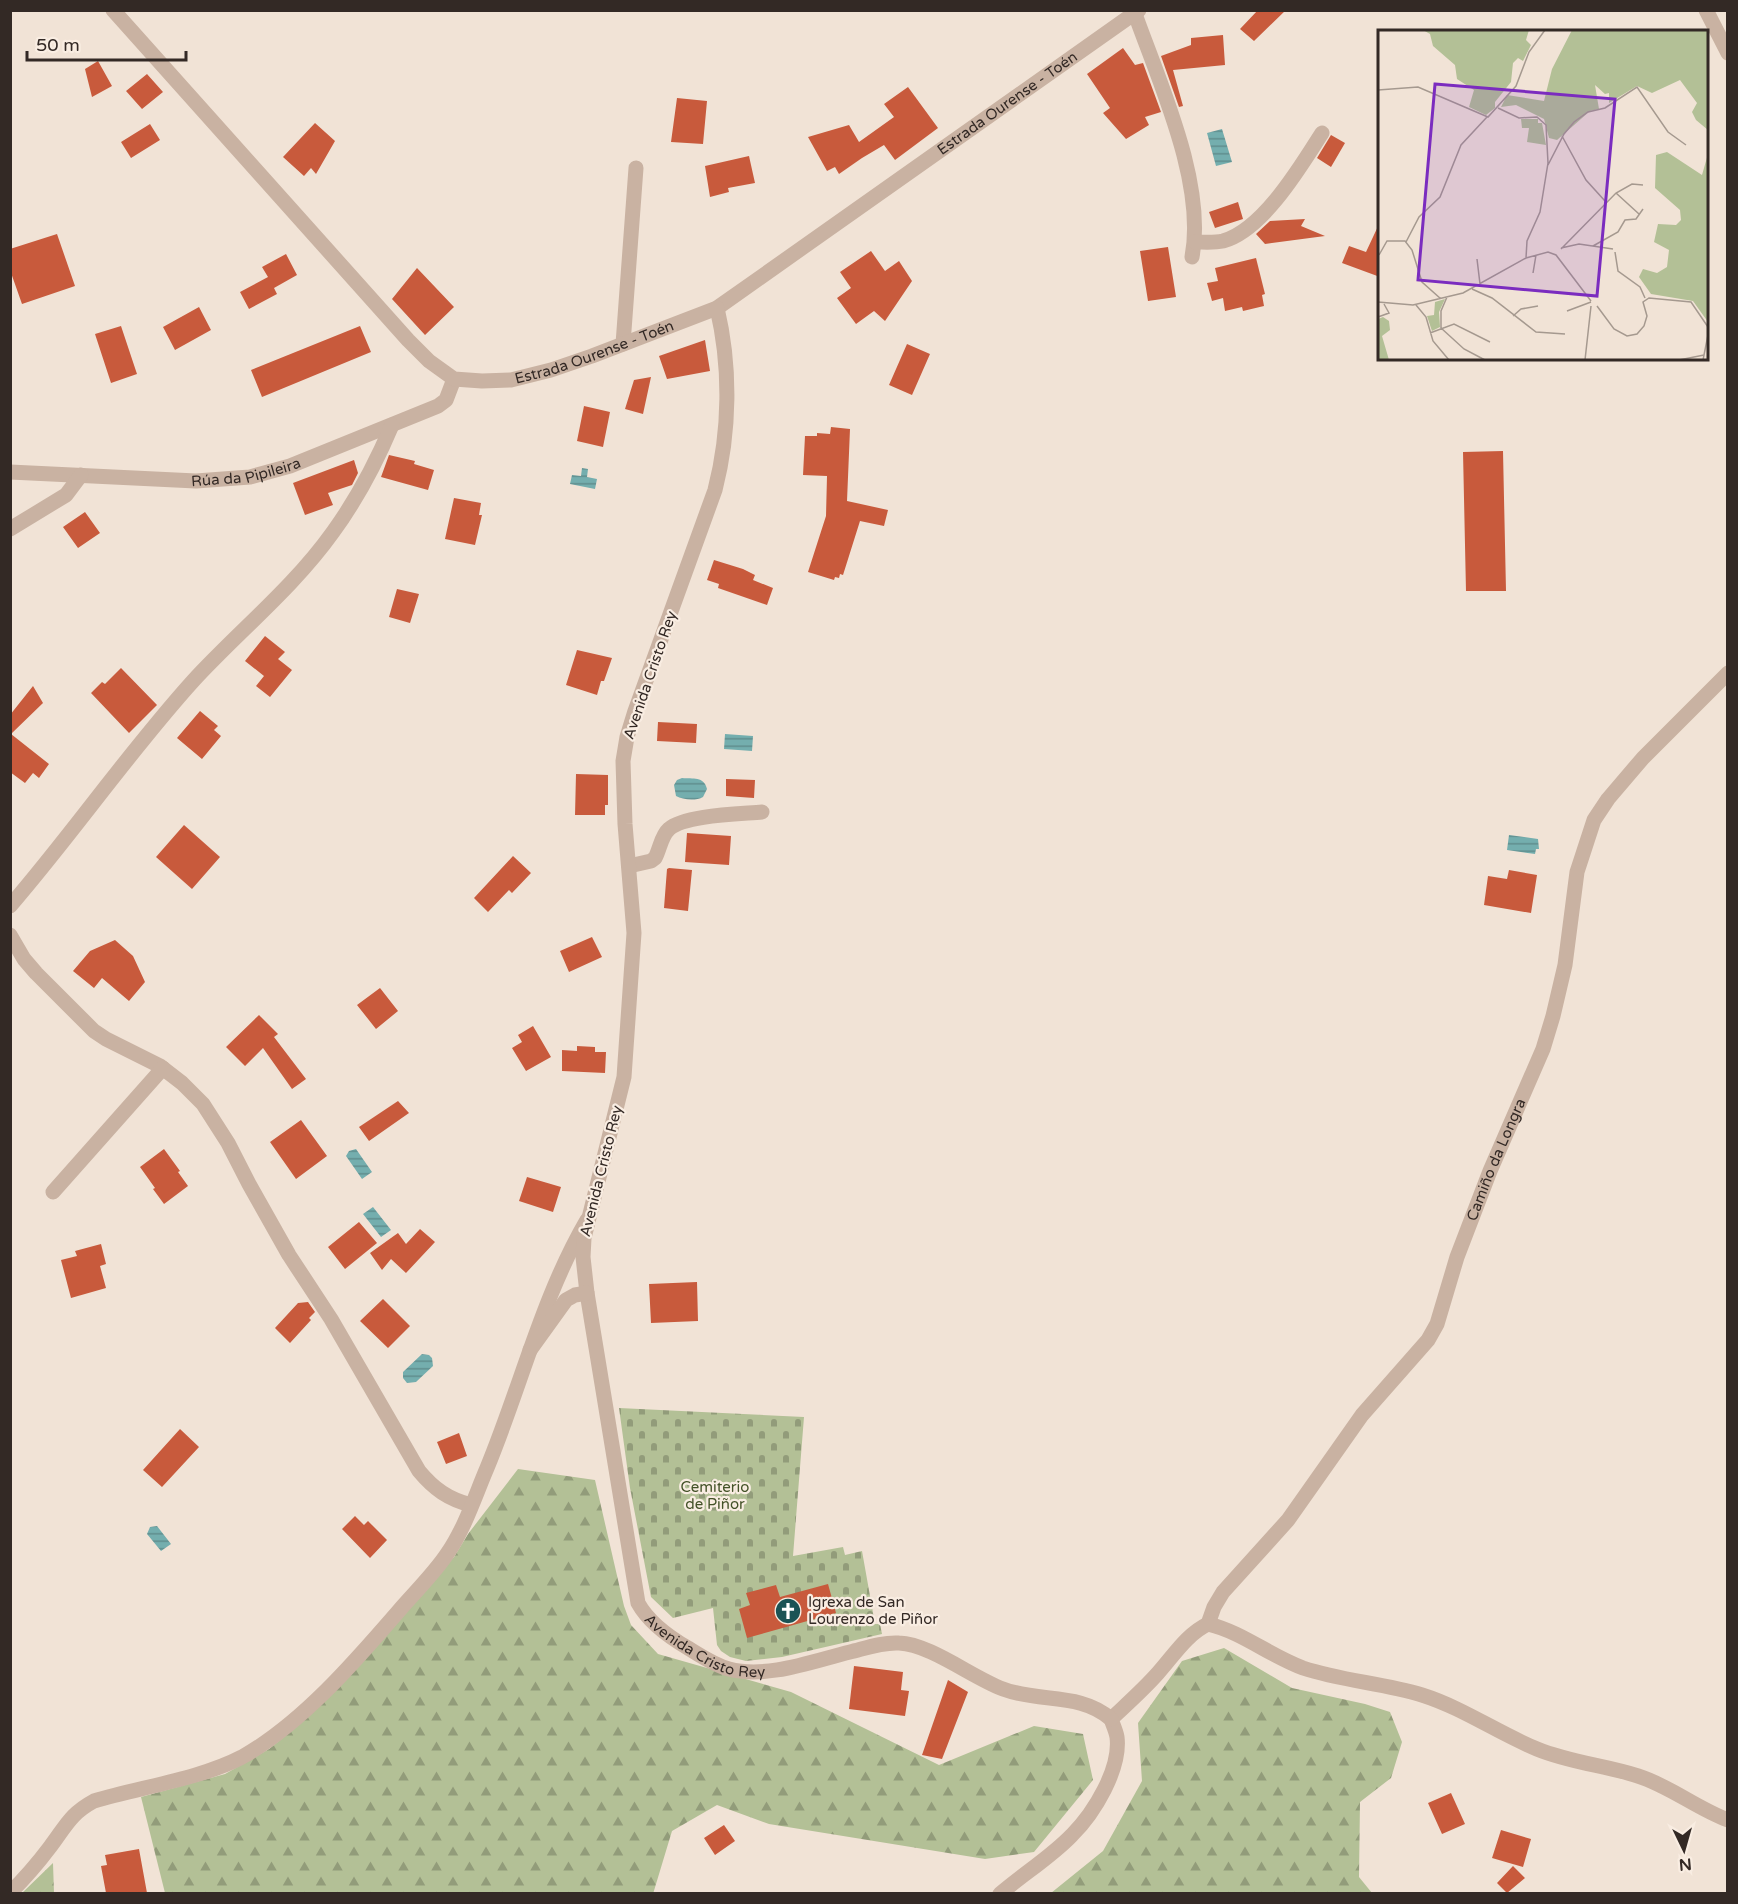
<svg xmlns="http://www.w3.org/2000/svg" width="1738" height="1904" font-family="'Varela Round',sans-serif">
	<defs>
		<pattern id="forest-firs" width="22" height="20" patternUnits="userSpaceOnUse" patternTransform="scale(1.5)"><rect width="22" height="20" fill="#b3c096"/><path d="M5 1l3.5 6h-7zM16 11l3.5 6h-7z" fill="#929c7a"/></pattern>
		<pattern id="cemetery-stones" width="16" height="16" patternUnits="userSpaceOnUse" patternTransform="scale(1.5)"><rect width="16" height="16" fill="#b3c096"/><path d="M2 7V4a2 2 0 0 1 4 0v3zM10 15v-3a2 2 0 0 1 4 0v3z" fill="#929c7a"/></pattern>
		<pattern id="water-rules" width="6" height="5" patternUnits="userSpaceOnUse" patternTransform="scale(1.5)"><rect width="6" height="5" fill="#74aeae"/><path d="M0 2.5h6" fill="none" stroke="#608e8d"/></pattern>
	</defs>
	<rect width="100%" height="100%" fill="#f1e3d6"/>
	<path fill="url(#forest-firs)" d="M518 1469 595 1480 624 1606 631 1625 658 1654 791 1692 939 1765 1034 1726 1083 1734 1093 1780 1034 1852 985 1859 769 1824 717 1805 672 1831 653 1894 165 1893 141 1797 225 1774 269 1749 295 1728 454 1557 468 1534Z
		M1224 1648 1292 1688 1365 1704 1390 1712 1402 1742 1391 1778 1360 1802 1359 1877 1372 1893H1051L1103 1851 1142 1781 1138 1723 1182 1661Z
		M53 1863 54 1893H22Z"/>
	<path fill="url(#cemetery-stones)" d="M619 1408 804 1417 793 1556 843 1547 845 1555 862 1551 875 1624H880L882 1634 782 1657 746 1661 730 1657 721 1651 717 1645 713 1608 673 1618 651 1597 630 1488Z"/>
	<path fill="url(#water-rules)" d="M1222 129 1232 162 1216 166 1207 133Z
		M582 468 588 469 587 477 597 479 595 489 570 484 572 475 581 476Z
		M725 734 753 736 752 751 724 749Z
		M682 778C693 779 704 776 707 789L703 797C696 801 683 800 676 796L674 785 677 780Z
		M1509 835 1538 839 1539 849H1536L1535 854 1507 850Z
		M356 1149 372 1172 362 1179 346 1156 349 1151Z
		M373 1207 391 1230 381 1237 363 1214Z
		M422 1354 429 1355 432 1358 433 1366 416 1382 407 1383 403 1378V1372Z
		M157 1526 171 1544 161 1551 147 1534 150 1527Z"/>
	<path fill="#c85a3c" d="M1258 10H1286L1254 41 1240 29Z
		M1223 35 1225 65 1173 70 1183 106 1179 107 1161 56 1191 45V38Z
		M1123 48 1135 65 1143 63 1161 112 1145 117 1149 125 1126 139 1103 113 1110 108 1087 74Z
		M98 61 112 86 92 97 85 69Z
		M147 74 163 92 142 109 126 91Z
		M908 87 938 128 895 160 884 145 862 158 839 174 835 167 827 171 808 137 849 125 859 142 894 117 884 104Z
		M677 98 707 101 703 144 671 142Z
		M315 123 335 141 316 174 311 168 304 176 283 157Z
		M150 124 160 140 131 158 121 142Z
		M1331 135 1345 143 1331 167 1317 158Z
		M749 156 755 183 728 188 729 192 710 197 705 166Z
		M1238 202 1243 219 1215 228 1209 212Z
		M1305 219 1301 226 1325 236 1265 244 1256 234 1270 221Z
		M1380 222V277L1342 263 1349 246 1366 252Z
		M57 234 75 286 22 304 10 270V249Z
		M1168 247 1176 297 1148 301 1140 251Z
		M871 251 885 271 899 261 912 281 885 321 874 311 856 324 837 298 851 288 840 272Z
		M286 254 297 275 274 288 277 294 249 309 240 292 268 277 262 267Z
		M1256 258 1265 294 1262 295 1264 306 1243 311 1242 307 1225 311 1223 298 1212 301 1207 283 1218 281 1215 268Z
		M417 268 454 307 425 335 392 299Z
		M199 307 211 330 175 350 163 327Z
		M121 326 137 374 111 383 95 334Z
		M360 326 371 352 262 397 251 370Z
		M705 340 710 371 667 379 659 356Z
		M907 344 930 354 912 395 889 385Z
		M651 377 643 414 625 409 634 380Z
		M584 406 610 412 603 447 577 441Z
		M831 427 850 429 847 501 888 510 884 526 860 521 843 575 840 574 839 578 835 577 834 580 808 572 826 516 827 476 803 475 805 436H817V433L830 434Z
		M1503 451 1506 591H1466L1463 452Z
		M389 455 415 461 414 464 434 470 428 490 381 477Z
		M354 460 358 473 352 485 328 493 333 505 305 515 293 483Z
		M454 498 481 503 479 515H482L475 545 445 539Z
		M85 512 100 533 78 548 63 527Z
		M714 560 743 569 755 575 753 580 773 588 767 605 718 588 719 584 707 580Z
		M397 589 419 594 410 623 389 617Z
		M265 636 285 652 278 659 292 670 270 697 256 686 264 676 245 661Z
		M577 650 612 658 604 681H601L597 695 566 685Z
		M121 668 157 705 129 733 91 693 102 682 105 684Z
		M33 686 43 703 11 734 49 764 39 778 33 773 25 783 10 772V715Z
		M200 711 218 726 214 730 221 736 202 759 177 738Z
		M658 722 697 724 696 743 657 741Z
		M576 774 608 775V805H605V815H575Z
		M726 779 755 780 754 798 726 796Z
		M184 825 220 857 192 889 156 857Z
		M687 833 731 836 729 865 685 862Z
		M513 856 531 873 512 893 509 890 488 912 474 898Z
		M669 868 692 870 688 911 664 908 667 869Z
		M1509 870 1537 875 1531 913 1484 905 1488 876 1507 879Z
		M592 937 602 957 569 972 560 951Z
		M115 940 133 956 145 982 129 1001 102 978 94 988 73 971 90 951Z
		M380 988 398 1011 376 1029 357 1005Z
		M259 1015 278 1034 274 1037 306 1079 292 1089 263 1048 245 1066 226 1047Z
		M533 1026 551 1057 526 1071 512 1048 522 1042 518 1035Z
		M577 1046 595 1047V1052H606L605 1073 562 1071V1050L577 1051Z
		M398 1101 409 1113 369 1141 359 1127Z
		M301 1120 327 1156 296 1179 270 1142Z
		M164 1149 180 1171 178 1172 188 1186 164 1204 153 1189 155 1188 140 1167Z
		M527 1177 561 1187 553 1212 519 1201Z
		M359 1222 377 1243 345 1269 328 1247Z
		M420 1229 435 1242 406 1273 391 1259 382 1270 370 1253 398 1233 406 1244Z
		M101 1244 106 1264 100 1266 106 1288 71 1298 61 1260 77 1256 75 1251Z
		M697 1282 698 1321 651 1323 649 1284Z
		M383 1299 410 1326 388 1348 360 1321Z
		M308 1302 315 1312 309 1318 311 1320 290 1343 275 1328 298 1303Z
		M180 1429 199 1447 162 1487 143 1470Z
		M459 1433 467 1456 446 1464 437 1442Z
		M355 1516 364 1525 368 1521 387 1540 370 1558 342 1529Z
		M828 1584 836 1613 747 1638 739 1609 750 1605 746 1593 776 1585 780 1597Z
		M854 1666 903 1672 901 1690 909 1691 905 1716 849 1709Z
		M948 1680 968 1692 942 1759 922 1755Z
		M1451 1793 1465 1824 1442 1834 1428 1803Z
		M724 1825 735 1841 715 1855 704 1838Z
		M1501 1830 1531 1839 1523 1867 1492 1858Z
		M139 1849 147 1893H106L101 1866 107 1865 105 1855Z
		M1513 1866 1525 1878 1507 1893 1497 1883Z"/>
	<g fill="none" stroke-linecap="round" stroke-linejoin="round">
		<g stroke="#c9b2a2" stroke-width="15">
			<path d="M1706 10 1728 53"/>
			<path d="M1135 14C1160 84 1206 184 1192 257"/>
			<path d="M1195 242C1204 242 1214 243 1223 241 1263 230 1301 166 1322 133"/>
			<path d="M623 344 636 168"/>
			<path id="s1" d="M10 472 196 481 250 477 290 466 438 406 446 400 454 379"/>
			<path d="M10 529 66 495 81 475"/>
			<path d="M629 866 651 861 655 858C660 849 661 836 669 829 684 815 741 814 762 812"/>
			<path d="M10 906C73 833 128 753 193 681 239 631 293 588 333 532 357 499 376 463 392 425"/>
			<path d="M10 935 24 959 36 973 94 1031 106 1039 160 1066 182 1083 203 1104 228 1143 249 1184 289 1255 331 1319 419 1471C434 1489 448 1499 471 1505"/>
			<path d="M53 1192 163 1068"/>
			<path id="s2" d="M1208 1624 1214 1607 1223 1592 1288 1520 1362 1415 1428 1340 1437 1324 1457 1257 1490 1171 1543 1049 1553 1016 1565 965 1577 872 1594 820 1608 799 1643 758 1728 673"/>
			<path d="M10 1893C24 1879 38 1863 50 1847 66 1826 70 1814 94 1801 141 1787 200 1779 242 1757 303 1723 358 1658 403 1606 418 1589 435 1572 447 1554 465 1528 475 1496 487 1468 521 1386 542 1297 587 1220"/>
			<path d="M1000 1894C1023 1874 1051 1857 1072 1835 1094 1813 1121 1769 1117 1737 1116 1731 1113 1725 1111 1719 1127 1704 1144 1689 1158 1673 1174 1655 1187 1634 1208 1624 1242 1632 1270 1656 1303 1668 1342 1681 1383 1683 1422 1695 1463 1708 1498 1733 1537 1749 1571 1763 1604 1765 1638 1776 1670 1786 1696 1808 1728 1820"/>
		</g>
		<g stroke="#c9b2a2" stroke-width="15">
			<path id="s3" d="M113 10 408 340 429 361 454 379 482 381 511 380 551 370 592 356 717 308 1139 10"/>
			<path id="s4" d="M717 308C731 367 730 432 715 490L635 711 627 737 623 761 625 824 634 933 624 1077 584 1238 583 1257 587 1293 638 1603C649 1623 669 1637 688 1648 701 1656 714 1665 729 1669 767 1679 813 1661 850 1652 866 1648 882 1642 899 1643 930 1644 973 1678 1003 1689 1040 1703 1080 1692 1111 1719"/>
			<path d="M530 1350 566 1300 575 1295 587 1293"/>
		</g>
	</g>
	<defs>
		<g id="church-disc" transform="scale(1.35)"><circle r="9.5" fill="#1a5355" stroke="#f9ede2"/><path d="M-1.2-6h2.4v3.5h3.3v2.4h-3.3V6h-2.4V-.1h-3.3v-2.4h3.3Z" fill="#fff"/></g>
	</defs>
	<g fill-rule="evenodd">
		<use href="#church-disc" x="788" y="1611"/>
	</g>
	<g text-anchor="middle" stroke-width="4.5" stroke-linejoin="round" paint-order="stroke">
		<g font-size="15" fill="#332925" stroke="#f9ede2">
			<text dy="5" stroke="none"><textPath href="#s3" startOffset="1134">Estrada Ourense - Toén</textPath></text>
			<text dy="5" stroke="none"><textPath href="#s3" startOffset="648">Estrada Ourense - Toén</textPath></text>
			<text dy="5" stroke="none"><textPath href="#s1" startOffset="237">Rúa da Pipileira</textPath></text>
			<text transform="translate(650 675) rotate(-71)" y="5">Avenida Cristo Rey</text>
			<text dy="5" stroke="none"><textPath href="#s2" startOffset="554">Camiño da Longra</textPath></text>
			<text transform="translate(601 1171) rotate(-76)" y="5">Avenida Cristo Rey</text>
			<text dy="5" stroke="none"><textPath href="#s4" startOffset="1406">Avenida Cristo Rey</textPath></text>
		</g>
		<g font-size="15" fill="#445228" stroke="#f9ede2">
			<text x="715" y="1492">Cemiterio<tspan x="715" dy="17">de Piñor</tspan></text>
		</g>
		<g font-size="15" fill="#332925" stroke="#f9ede2" text-anchor="start">
			<text x="808" y="1607">Igrexa de San<tspan x="808" dy="17">Lourenzo de Piñor</tspan></text>
		</g>
	</g>
	<g transform="translate(1378 30)">
		<rect width="330" height="330" fill="#f1e3d6"/>
		<path d="M67 269 61 282 62 297 54 301 49 286 56 285 57 272Z" fill="#b3c096"/>
		<path d="M45 0H151L148 10 153 15 145 31 140 28 135 33 133 52 117 72V78L108 85 91 77 96 60 79 49 77 35 55 16 52 4ZM194 0H330V100L318 90 314 82 319 73 302 50 274 63 259 56 231 73V63L227 64 217 55 221 79 212 81 179 110 171 108 166 89 138 75 123 77 129 65 166 71 174 39ZM289 122 324 145 330 124V292L315 271 273 264 261 247 265 239 279 243 289 237 291 220 276 212 280 194 298 195 303 190 302 180 277 158 278 125ZM5 287 11 291 12 300 4 306 11 330H0V289Z" fill="#b3c096"/>
		<path d="M143 89H160V93H164L168 115 149 112 151 98H144Z" fill="#b3c096"/>
		<path fill="none" stroke="#a5998f" stroke-width="1.5" d="M0 60 40 57 110 87 138 56 151 22 167 0M120 78 141 88 159 87 168 95 170 133 162 182 149 211 148 228M184 106 208 150 227 171M170 135 186 104 196 92 210 82 227 78 259 57 290 102 308 115M238 163 261 184M28 212 41 187 62 167 83 115 109 87M215 216 240 202 247 190 258 189 265 179M183 218 201 214 235 219M183 219 238 163 254 154 265 155M237 222 240 241 262 257 267 268M1 225 9 211H27L34 220 44 252 63 269M99 229 102 254M155 243 158 225M94 259 114 268 158 302 187 304M69 267 63 281V298L86 319 107 330M0 272 35 275 85 263 148 228 170 222 178 225 213 271M38 275 48 287 55 311 71 330M219 276 236 299 249 306 259 304 266 296 269 286 265 272 271 268 313 272 330 297M189 281 213 272M135 286 143 279 160 276M0 287 11 283 6 274M52 303 76 294 112 312M207 330 213 276M301 330 326 325M325 330 330 305"/>
		<path fill="#7b2cbf" fill-opacity="0.15" stroke="#7b2cbf" stroke-width="3" d="M57 54 237 69 219 266 40 250Z"/>
		<rect width="330" height="330" fill="none" stroke="#332925" stroke-width="3"/>
	</g>
	<rect width="1738" height="1904" fill="none" stroke="#332925" stroke-width="24"/>
	<g transform="translate(1684 1850) rotate(175)" stroke="#f9ede2" stroke-width="4.5" paint-order="stroke">
	<path d="M0-4.5L10 22L0 15L-10 22Z" fill="#332925"/>
	<text y="-9" font-size="16" font-weight="bold" text-anchor="middle" fill="#332925">N</text>
	</g>
	<path d="M27 51v9h159v-9" fill="none" stroke="#332925" stroke-width="3"/>
	<text x="36" y="51" font-size="18" fill="#332925" stroke="#f9ede2" stroke-width="4.5" paint-order="stroke">50 m</text>
</svg>
